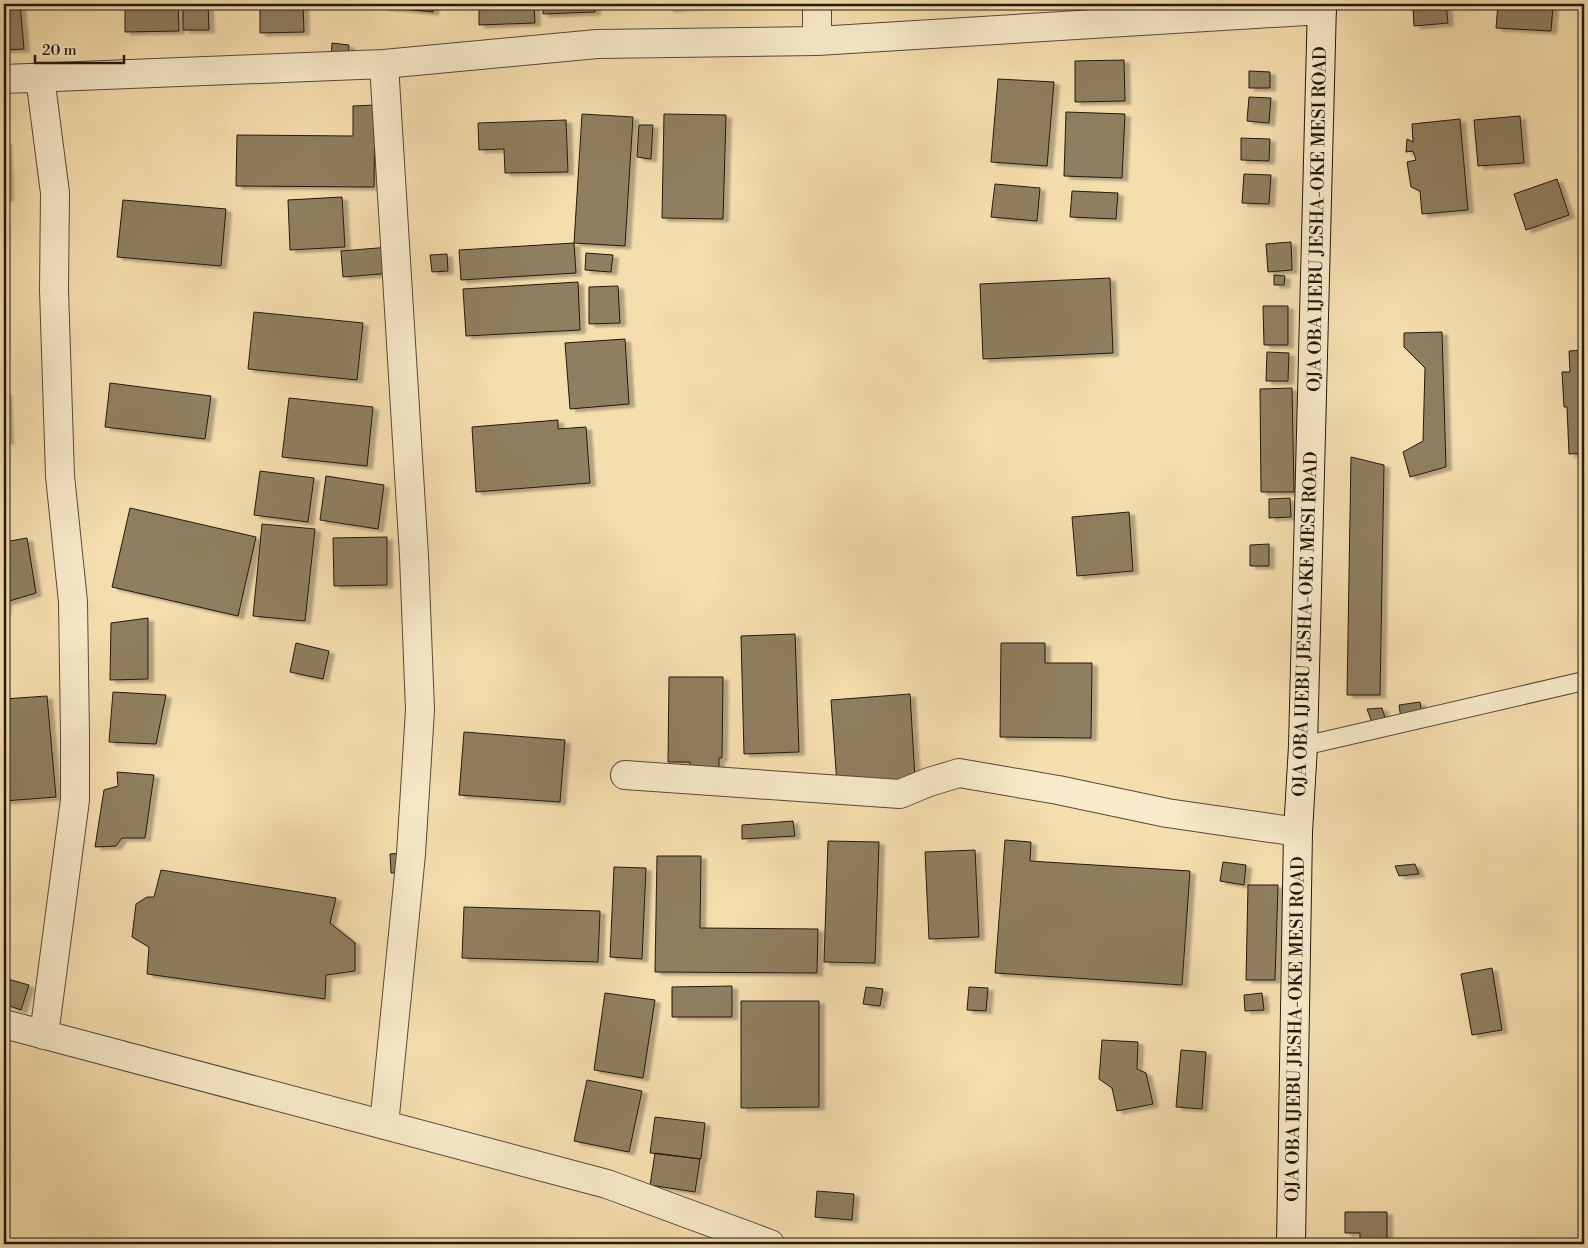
<svg xmlns="http://www.w3.org/2000/svg" width="1588" height="1248" font-family="'Libre Bodoni',serif">
	<defs>
		<filter id="shadow"><feDropShadow dx="5.5" dy="3" stdDeviation="1" flood-color="#0004"/></filter>
	</defs>
	<rect width="100%" height="100%" fill="#f5deae"/>
	<filter id="stains"><feTurbulence type="fractalNoise" baseFrequency=".004" numOctaves="4"/><feColorMatrix values="0 0 0 0 .2 0 0 0 0 .09 0 0 0 0 .02 0 0 0 .5 -.17"/></filter>
	<radialGradient id="worn" r=".72"><stop offset=".6" stop-color="#630" stop-opacity="0"/><stop offset="1" stop-color="#630" stop-opacity=".3"/></radialGradient>
	<path fill="#8f7f61" stroke="#21190e" filter="url(#shadow)" d="M4 4H20L24 49 4 50Z
		M125 4H178L179 31 125 32Z
		M183 4H208L209 30H183Z
		M260 4H303L304 32 260 33Z
		M382 4H434L433 12 382 7Z
		M479 4H534L535 23 479 25Z
		M543 4H595V12L543 14Z
		M668 4H718L668 9Z
		M1446 4 1448 23 1414 26 1413 7Z
		M1498 4 1553 7 1551 31 1496 28Z
		M332 43 349 45 348 59 331 57Z
		M1124 60 1125 101 1075 102V61Z
		M1249 71 1270 72V88H1249Z
		M998 79 1054 82 1047 166 991 162Z
		M1249 97 1271 98 1269 123 1247 121Z
		M375 105 374 187 236 186 237 135 353 136V106Z
		M1066 112 1125 114 1122 178 1064 176Z
		M582 114 633 117 625 246 574 243Z
		M664 114 726 115 723 219 662 218Z
		M1520 116 1524 163 1478 166 1474 120Z
		M1460 119 1468 210 1422 214 1420 191 1411 187 1407 162 1416 160 1413 151 1406 152 1407 139 1413 142 1412 124Z
		M566 120 568 172 505 173 504 149 479 150 478 123Z
		M639 125H653L651 159 637 157Z
		M1241 138 1270 139 1269 161 1241 160Z
		M4 141H6L8 198H4Z
		M1244 174 1271 175 1269 204 1242 203Z
		M1557 179 1569 215 1526 230 1514 194Z
		M995 184 1040 188 1037 221 991 217Z
		M1072 191 1118 193 1116 219 1070 217Z
		M342 197 345 247 290 250 288 200Z
		M123 200 226 209 221 266 117 257Z
		M1291 242 1292 270 1268 272 1266 244Z
		M574 243 576 273 461 280 459 250Z
		M390 247 392 273 343 277 341 251Z
		M586 253 613 255 611 272 585 270Z
		M447 254 448 271 432 272 430 255Z
		M1274 275 1285 276 1284 285H1274Z
		M1110 278 1113 353 983 359 980 284Z
		M578 282 580 330 466 336 463 289Z
		M618 286 620 323 589 324V287Z
		M1263 306H1288V345H1264Z
		M254 312 363 323 357 380 248 369Z
		M1442 332 1446 467 1410 477 1403 452 1423 441 1425 368 1404 347V333Z
		M625 339 629 404 570 409 565 343Z
		M1584 350V453L1569 454 1567 407H1564L1562 372H1570L1569 351Z
		M1267 352 1289 353 1288 381H1266Z
		M110 383 211 396 205 439 105 427Z
		M1292 388 1294 492H1261L1260 389Z
		M4 392H6L8 441H4Z
		M289 398 373 407 367 466 282 457Z
		M558 420V429L586 427 590 483 476 492 472 427Z
		M1351 457 1384 465 1380 695H1347Z
		M260 471 314 478 308 522 254 515Z
		M326 476 384 485 378 529 320 520Z
		M1290 498 1291 517 1269 518V499Z
		M130 508 256 537 238 616 112 587Z
		M1129 512 1133 571 1077 576 1072 517Z
		M262 524 315 529 305 621 253 616Z
		M387 537V585L334 586 333 538Z
		M27 538 36 593 6 602 5 611H4V542Z
		M1269 544V566H1250V545Z
		M148 618V679L110 680 111 623Z
		M795 634 799 752 744 754 741 636Z
		M296 643 329 651 323 679 290 672Z
		M1001 643H1045V663H1092L1091 738 1000 737Z
		M669 677H723L722 758H719V772L690 771V762H668Z
		M113 692 166 695 156 744 109 742Z
		M910 694 915 778 837 784 831 700Z
		M47 696 56 797 4 801V699Z
		M1420 702 1422 715 1401 719 1399 705Z
		M1382 708 1386 721 1373 725 1367 709Z
		M464 732 565 740 560 802 459 795Z
		M117 772 154 775 145 838H122L116 846 95 847 104 790 118 786Z
		M793 821 795 836 742 839V825Z
		M1005 840 1031 842 1030 861 1190 871 1182 985 995 973Z
		M828 841 879 842 875 963 824 962Z
		M975 850 979 937 929 939 925 852Z
		M403 853 404 872 391 873 390 854Z
		M657 856H701L700 928 818 929 817 973 655 972Z
		M1223 862 1246 865 1244 885 1220 881Z
		M1415 864 1419 874 1399 876 1395 866Z
		M614 867 646 868 642 959 610 957Z
		M161 870 336 898 330 923 355 943V971L326 975 325 999 147 974 149 947 132 937 136 904 147 897H154Z
		M1248 885H1278L1275 980H1246Z
		M464 907 600 911 598 962 462 958Z
		M1492 968 1502 1030 1472 1035 1461 974Z
		M4 978 29 985 21 1010 4 1004Z
		M732 986V1017H672V987Z
		M866 987 883 989 880 1006 863 1004Z
		M969 987 988 988 986 1011 967 1010Z
		M605 993 655 1000 643 1078 594 1070Z
		M1262 993 1264 1010 1245 1011 1244 995Z
		M741 1001H819V1107L741 1108Z
		M1102 1040 1138 1042 1137 1069 1146 1073 1153 1104 1117 1111 1112 1088 1099 1079Z
		M1181 1050 1206 1052 1202 1109 1176 1107Z
		M587 1080 642 1091 629 1152 574 1141Z
		M655 1117 705 1123 701 1159 650 1153Z
		M655 1153 700 1159 695 1192 650 1185Z
		M817 1191 854 1194 852 1220 815 1217Z
		M1345 1212H1387V1244H1360V1233H1345Z"/>
	<g fill="none" stroke-linecap="round" stroke-linejoin="round">
		<g stroke="#564a36" stroke-width="20">
			<path id="lane" d="M1303 746 1584 681"/>
		</g>
		<g stroke="#564a36" stroke-width="30">
			<path id="street" d="M817 41V4
				M384 64 414 556 420 710 411 854 384 1125
				M40 77 55 193 54 290 60 476 73 602 75 735V800L44 1035
				M4 79 384 64 597 44 817 41 1322 10
				M625 775 900 794 929 782 959 773 1058 790 1167 813 1298 832
				M4 1024 607 1184 770 1244"/>
		</g>
		<g stroke="#21190e" stroke-width="30">
			<path id="secondary" d="M1291 1244 1298 832 1303 746 1322 4"/>
		</g>
		<use href="#lane" stroke="#f8eaca" stroke-width="18"/>
		<use href="#street" stroke="#f8eaca" stroke-width="28"/>
		<use href="#secondary" stroke="#f8eaca" stroke-width="28"/>
	</g>
	<g text-anchor="middle" stroke-width="4.5" stroke-linejoin="round" paint-order="stroke">
		<g font-size="18" fill="#21190e" stroke="#f8eaca">
			<text transform="translate(1317 219) rotate(-89)" y="6">OJA OBA IJEBU JESHA-OKE MESI ROAD</text>
			<text transform="translate(1305 624) rotate(-88)" y="6">OJA OBA IJEBU JESHA-OKE MESI ROAD</text>
			<text transform="translate(1295 1029) rotate(-89)" y="6">OJA OBA IJEBU JESHA-OKE MESI ROAD</text>
		</g>
	</g>
	<rect width="1588" height="1248" fill="none" stroke="#f5deae" stroke-width="20"/>
	<rect x="5" y="5" width="1578" height="1238" fill="none" stroke="#21190e" stroke-width="2.5"/>
	<rect x="10" y="10" width="1568" height="1228" fill="none" stroke="#21190e"/>
	<path d="M35 55v8h89v-8" fill="none" stroke="#21190e" stroke-width="2.5"/>
	<text x="42" y="55" font-size="15" fill="#21190e" stroke="#f8eaca" stroke-width="4" paint-order="stroke">20 m</text>
	<rect width="100%" height="100%" filter="url(#stains)"/>
	<rect width="100%" height="100%" fill="url(#worn)"/>
</svg>
